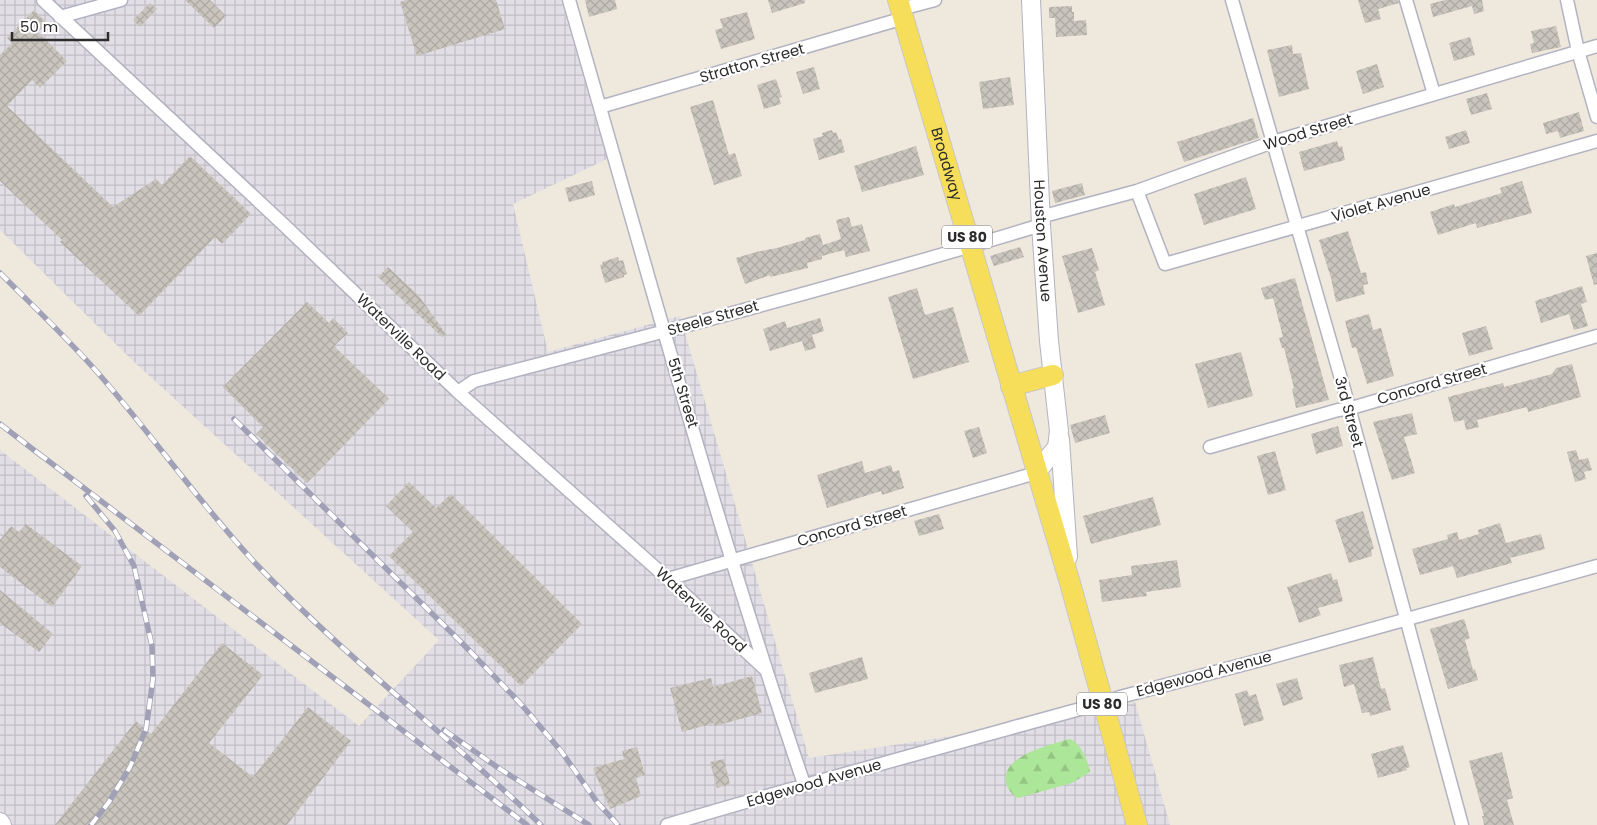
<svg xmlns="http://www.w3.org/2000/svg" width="1597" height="825" font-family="Poppins,sans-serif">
	<defs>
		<pattern id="industrial-grid" width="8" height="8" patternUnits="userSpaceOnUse" patternTransform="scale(1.25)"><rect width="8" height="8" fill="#e1dee6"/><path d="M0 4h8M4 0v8" fill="none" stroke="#c1bfc5"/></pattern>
		<pattern id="forest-firs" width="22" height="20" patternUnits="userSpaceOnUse" patternTransform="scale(1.25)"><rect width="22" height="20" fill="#ace698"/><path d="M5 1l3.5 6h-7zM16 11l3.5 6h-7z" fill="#94c583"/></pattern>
		<pattern id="building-cross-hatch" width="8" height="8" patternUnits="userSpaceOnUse" patternTransform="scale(1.25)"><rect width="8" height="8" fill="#c9c5bd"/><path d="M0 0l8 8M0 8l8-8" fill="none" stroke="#ada9a3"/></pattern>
	</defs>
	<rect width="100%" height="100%" fill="#eee8dd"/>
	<path fill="url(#industrial-grid)" d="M0 0H561L607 159 513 204 548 352 680 316 809 758 992 730 1135 702 1170 825H0V450L359 726 439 640 132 360 0 230Z"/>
	<path fill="url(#forest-firs)" d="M1069 739C1079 740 1089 762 1090 772L1072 783 1018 798C1012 795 1008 790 1006 783 1000 756 1050 745 1069 739Z"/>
	<path fill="url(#building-cross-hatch)" d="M185 0H210L226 16 214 28Z
		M407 0H496L505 29 417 56 400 2Z
		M585 0H615L617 9 589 17Z
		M768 0H805V3L772 13Z
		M1358 0H1398L1399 3 1378 9 1381 19 1365 23Z
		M1445 0H1482L1484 11 1474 14 1472 6 1433 17 1430 4Z
		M150 3 157 9 140 27 133 20Z
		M1072 6V12H1074V21L1086 20 1087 35 1056 37 1055 18H1049V7Z
		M34 10 47 23 38 32 67 61 40 88 32 80 7 106 113 207 156 179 162 185 190 156 251 214 222 244 215 237 139 316 60 242 62 240 0 181V55L12 43 7 38Z
		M747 12 755 39 721 49 715 30 723 28 720 19Z
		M1556 26 1561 47 1532 53 1530 44 1534 43 1531 31Z
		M1470 37 1475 55 1454 61 1449 43Z
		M1292 45 1293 54 1301 53 1309 89 1279 97 1267 50Z
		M1377 64 1384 87 1363 94 1356 71Z
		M814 67 820 89 803 94 796 72Z
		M1010 77 1014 105 983 109 979 82Z
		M776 79 782 97 779 98 781 104 764 109 757 85Z
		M1487 93 1492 109 1471 115 1466 99Z
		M713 100 729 155 735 153 742 176 714 185 690 107Z
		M1579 112 1584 131 1560 138 1558 131 1546 134 1543 123Z
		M1253 118 1259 138 1184 162 1177 142Z
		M832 130 833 133 836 132 839 140 841 139 845 152 819 160 813 139 823 136 822 133Z
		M1466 130 1470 143 1449 149 1445 137Z
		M1337 141 1339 147 1342 146 1345 160 1304 171 1299 152Z
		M916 146 924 175 862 192 854 166Z
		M1246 177 1256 209 1204 225 1194 194Z
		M592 181 595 195 569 202 565 188Z
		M1522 181 1532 213 1477 228 1476 223 1438 235 1430 212 1454 204 1455 207 1502 193 1500 188Z
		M1082 183 1085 195 1055 203 1052 191Z
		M849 217 852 227 862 224 870 251 846 257 844 250 822 256V259L807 263 808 268 770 277V275L745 284 736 258 756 252 777 248 805 240V238L820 234 823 245 841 239 836 220Z
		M1348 231 1361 273 1366 272 1368 284 1363 285 1365 294 1336 302 1331 278 1319 240Z
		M1020 247 1024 257 994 266 990 256Z
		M1092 248 1099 270 1095 272 1105 305 1078 313 1062 256Z
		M1597 253V284L1594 285 1586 256Z
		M618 257 619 261 623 260 627 274 624 275V277L605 283 600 265 603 264 602 262Z
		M388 267 419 296 446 334 442 337 378 277Z
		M1295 278 1329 400 1296 408 1292 389 1294 388 1284 348H1282L1279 338 1283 337 1273 298 1265 300 1261 288Z
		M1582 286 1587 302 1581 304 1588 326 1574 330 1569 314 1541 323 1535 301Z
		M917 288 925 315 953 307 969 362 913 379 888 297Z
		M307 302 329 323 333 318 348 333 334 346 389 399 307 483 256 434 263 427 223 387Z
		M1369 314 1373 330 1381 328 1394 376 1367 384 1356 347 1352 348 1345 321Z
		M820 318 824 331 812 335 816 348 805 351 802 341 770 351 763 329 785 321 787 328Z
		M1486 326 1493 349 1469 356 1462 333Z
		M1241 352 1253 396 1208 408 1195 364Z
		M1572 364 1581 397 1528 412 1527 407 1477 420 1479 427 1466 430 1464 420 1454 422 1448 397 1503 383 1504 387 1552 374 1556 368Z
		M1412 413 1417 434 1404 437 1415 473 1392 480 1373 422Z
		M1105 415 1110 433 1075 443 1070 425Z
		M1338 426 1343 446 1316 454 1311 434Z
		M979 427 987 453 973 458 964 431Z
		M1576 450 1579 460 1588 458 1592 470 1584 472 1586 479 1575 482 1567 452Z
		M1275 451 1286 490 1268 495 1257 456Z
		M862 461 865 473 891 465 893 472 899 470 904 488 882 495 881 491 827 508 817 475Z
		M409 482 436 508 451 494 582 624 521 686 389 556 413 532 386 506Z
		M1153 497 1161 525 1091 544 1083 516Z
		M1363 511 1374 549 1371 550 1372 556 1349 563 1335 520Z
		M939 514 944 529 919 536 914 521Z
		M1500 523 1506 543 1541 534 1545 549 1510 558 1512 563 1457 578 1453 566 1420 575 1412 549 1448 539 1447 535 1457 532 1459 540 1479 534 1478 530Z
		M26 524 82 566 52 607 0 567V540L11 526 19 532Z
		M1177 560 1181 587 1146 592 1147 596 1102 602 1099 580 1132 575 1131 566Z
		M1331 573 1333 580 1337 579 1343 601 1318 608 1321 615 1299 623 1287 587Z
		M0 590 53 634 39 652 0 623Z
		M1464 619 1470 638 1465 640 1473 670 1475 669 1478 680 1448 689 1430 629Z
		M222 643 263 675 209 743 253 777 308 707 351 741 287 825H55L136 721 151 734Z
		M862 657 868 679 815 693 809 673Z
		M1373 657 1381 689 1385 688 1391 710 1370 716 1369 712 1362 713 1354 684 1344 687 1339 665Z
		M752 676 762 713 715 726 714 723 682 732 670 688 711 678 713 687Z
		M1297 678 1303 699 1283 706 1276 684Z
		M1247 690 1249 696 1256 694 1264 720 1244 726 1235 694Z
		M1403 745 1410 767 1406 768 1407 770 1378 778 1371 754Z
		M637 747 645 775 636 778 641 796 610 809 593 768 624 759 622 751Z
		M1502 752 1513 798 1507 800 1514 825H1484L1482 816H1484L1469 761Z
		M724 759 730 784 717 788 710 762Z"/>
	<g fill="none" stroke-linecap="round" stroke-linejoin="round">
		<g stroke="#b2b3c0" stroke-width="15">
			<path id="street" d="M43 0 284 225 458 392 668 579 765 669
				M569 0C645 262 716 526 804 784
				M1232 0 1344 389 1462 825
				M1406 0 1434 94
				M1567 0 1578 51 1597 117
				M901 9 935 0
				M60 17 121 0
				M600 107 904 18
				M1137 191 1165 264 1597 141
				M1040 217 1137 191 1273 142 1597 46
				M458 392 474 381C664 332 854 282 1041 225
				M1210 447 1338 410 1348 409 1597 336
				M668 579 1036 473
				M667 825C811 782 957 743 1102 703L1120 697 1268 658 1597 566"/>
		</g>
		<g stroke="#b2b3c0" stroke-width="20">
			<g id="secondary">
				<path id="s1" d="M1031 0 1041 225 1049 341 1059 431 1057 447 1036 473"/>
				<path d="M1060 439 1068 557"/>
				<path d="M0 822 2 825"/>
			</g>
		</g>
		<g stroke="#c8c8c8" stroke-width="22">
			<g id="primary">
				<path id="s2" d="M898 0 1070 583 1137 825"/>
				<path d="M1011 386 1053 375"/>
			</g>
		</g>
		<use href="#street" stroke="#fff" stroke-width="12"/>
		<use href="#secondary" stroke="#fff" stroke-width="18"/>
		<use href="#primary" stroke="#f6de5a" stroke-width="20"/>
		<g stroke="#a0a1b7" stroke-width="5.5">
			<path id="rail" d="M0 273C33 306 67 338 98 373 153 436 200 504 257 565 346 658 449 736 541 825
				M234 419 462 643 520 703 561 751 597 802 618 825
				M0 424 43 457
				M38 453 527 825
				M86 496 115 531 134 566 152 646 153 679 146 729 130 767 109 802 91 825
				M444 730 497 767 589 825"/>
		</g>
		<use href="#rail" stroke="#fff" stroke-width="4" stroke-dasharray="11" stroke-linecap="butt"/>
	</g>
	<g text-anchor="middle" stroke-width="4.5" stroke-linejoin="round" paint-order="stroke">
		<g fill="#fff" stroke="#6b6b6b" stroke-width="1">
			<rect x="942" y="225.5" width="50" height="23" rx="4"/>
			<rect x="1077" y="692.5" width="50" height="23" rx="4"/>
		</g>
		<g font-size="14" font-weight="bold" fill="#2c2c2c">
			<text x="967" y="242">US 80</text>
			<text x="1102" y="709">US 80</text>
		</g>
		<g font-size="15" fill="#2c2c2c" stroke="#fff">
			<text transform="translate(752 63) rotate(-16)" y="5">Stratton Street</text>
			<text transform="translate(1308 132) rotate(-17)" y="5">Wood Street</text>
			<text dy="5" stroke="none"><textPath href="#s2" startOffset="171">Broadway</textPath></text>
			<text transform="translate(1381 203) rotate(-16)" y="5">Violet Avenue</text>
			<text dy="5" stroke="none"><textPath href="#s1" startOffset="241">Houston Avenue</textPath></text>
			<text transform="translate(713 318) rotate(-16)" y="5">Steele Street</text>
			<text transform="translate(401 337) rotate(44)" y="5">Waterville Road</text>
			<text transform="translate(1432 384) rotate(-16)" y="5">Concord Street</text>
			<text transform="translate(683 393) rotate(73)" y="5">5th Street</text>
			<text transform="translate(1349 412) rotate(75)" y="5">3rd Street</text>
			<text transform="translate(852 526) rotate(-16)" y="5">Concord Street</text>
			<text transform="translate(701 610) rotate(43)" y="5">Waterville Road</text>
			<text transform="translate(1204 674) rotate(-15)" y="5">Edgewood Avenue</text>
			<text transform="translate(814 783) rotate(-16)" y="5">Edgewood Avenue</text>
		</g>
	</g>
	<path d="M12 32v8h96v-8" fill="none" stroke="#2c2c2c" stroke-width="2.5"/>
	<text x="20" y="32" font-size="15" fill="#2c2c2c" stroke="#ffffff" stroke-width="4" paint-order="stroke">50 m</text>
</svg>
